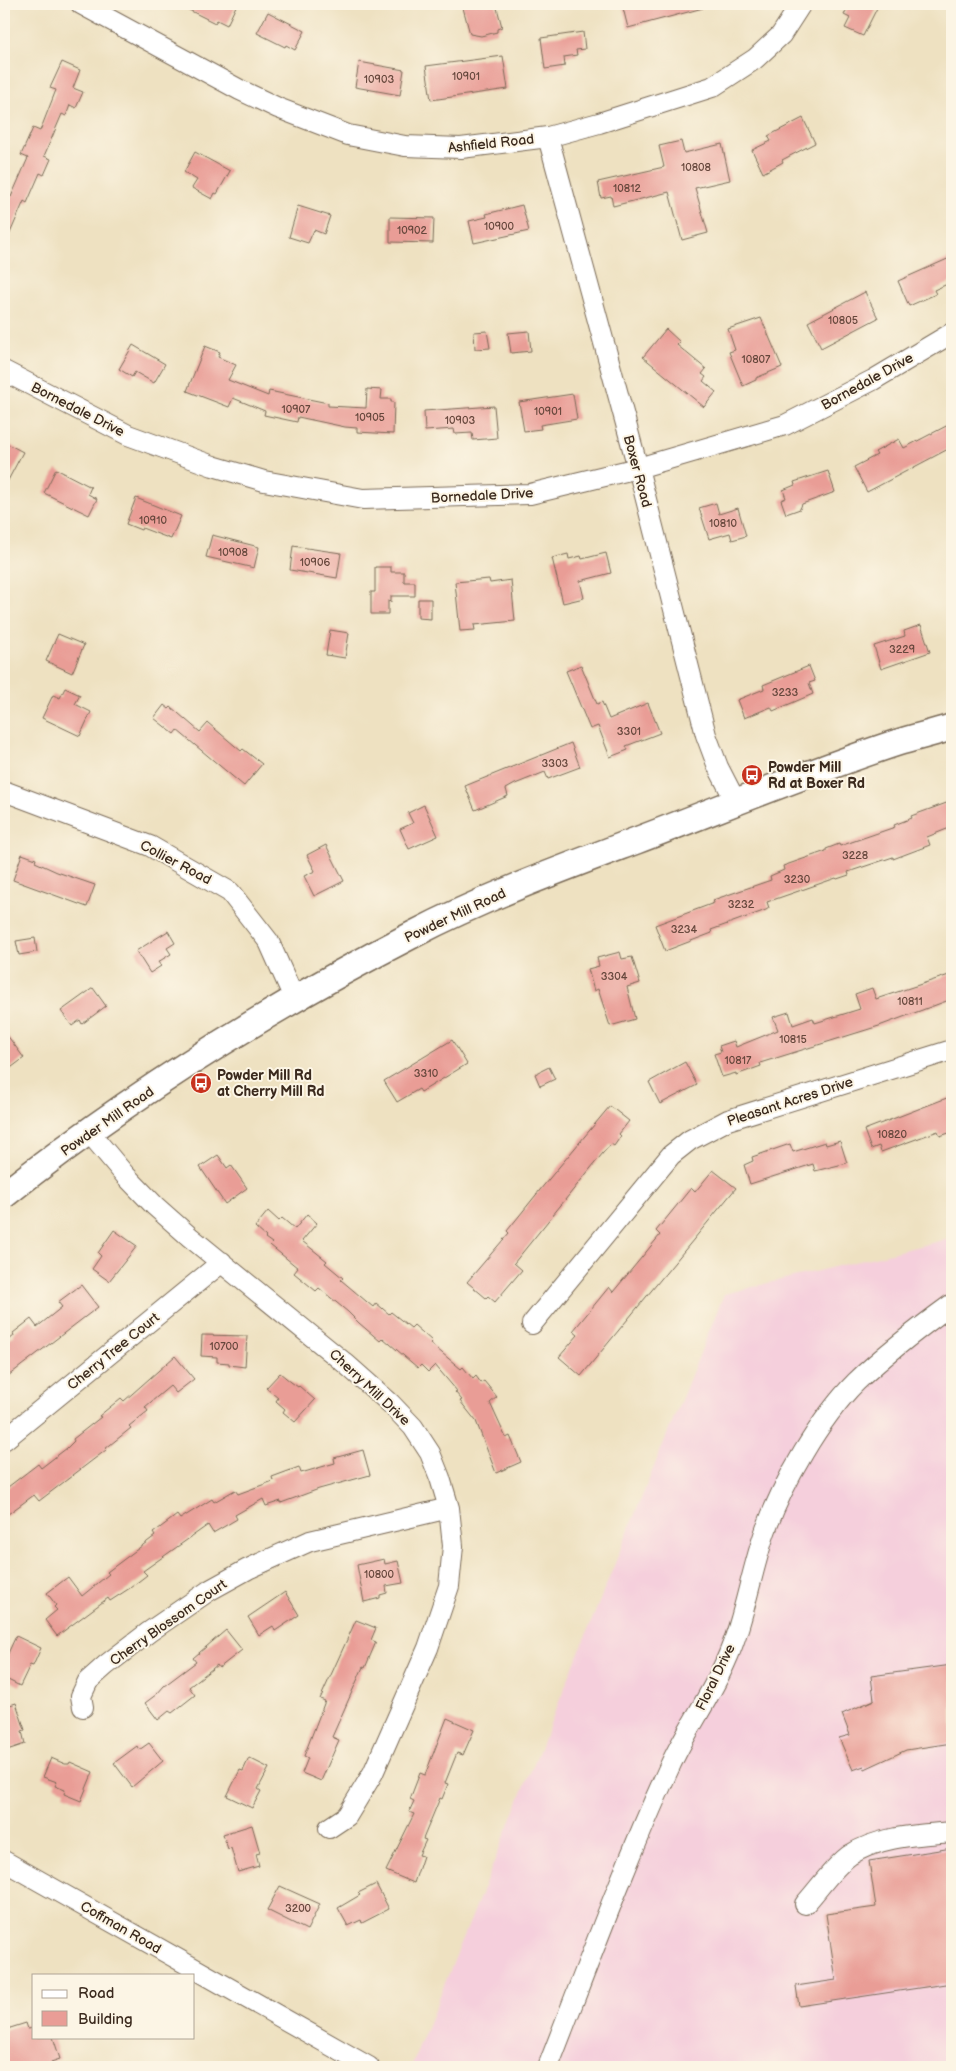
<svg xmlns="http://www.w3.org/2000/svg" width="956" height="2071" font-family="'Balsamiq Sans',sans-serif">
	<rect width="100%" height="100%" fill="#fcf5e5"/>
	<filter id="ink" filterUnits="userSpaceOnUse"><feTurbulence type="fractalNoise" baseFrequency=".02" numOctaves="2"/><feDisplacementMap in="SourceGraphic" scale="10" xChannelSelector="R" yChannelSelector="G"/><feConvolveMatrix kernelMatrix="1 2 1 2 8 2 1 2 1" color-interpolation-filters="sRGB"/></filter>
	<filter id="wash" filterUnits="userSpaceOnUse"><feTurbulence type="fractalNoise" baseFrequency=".0096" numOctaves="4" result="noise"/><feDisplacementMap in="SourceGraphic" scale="20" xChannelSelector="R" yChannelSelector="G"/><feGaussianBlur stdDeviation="1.12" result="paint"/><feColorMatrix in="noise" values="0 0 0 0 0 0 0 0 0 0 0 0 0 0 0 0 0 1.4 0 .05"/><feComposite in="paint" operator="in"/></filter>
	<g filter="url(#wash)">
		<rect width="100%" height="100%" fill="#eee1c1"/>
		<path fill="#f5cfdc" d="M952 1238V2067H411L724 1294Z"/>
		<g id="blocks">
			<path fill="#e99d96" d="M177 4H237L227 25 217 20 215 23Z
				M462 4H496L502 27 497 29V32L481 36 470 34Z
				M622 4H703V8L628 28Z
				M849 4H879L863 36 845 28 850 18 844 15Z
				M268 12 305 31 295 50 286 45 285 47 257 33Z
				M583 32 585 49 576 50 577 55 564 57 565 66 545 69 541 38Z
				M503 56 508 89 431 100 426 66Z
				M62 62 80 70 73 88 83 92 76 108 70 105 66 116 62 114 44 156 51 159 44 175 40 173 27 203 24 201 4 247V194L11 197 28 158 21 155 33 128 40 131 56 90 50 88Z
				M359 62 404 70 400 95 355 87Z
				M803 118 815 143 782 160 783 162 763 173 752 150 771 141 768 136Z
				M681 141 684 153 722 144 730 180 695 188 708 233 682 240 669 192 613 206 611 196 601 198 598 182 664 167 659 146Z
				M195 152 230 171 217 194 215 193 212 199 192 188 197 180 184 172Z
				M522 205 529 231 474 243 469 221 487 217 486 214Z
				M298 206 330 216 324 234 314 230 308 243 289 237Z
				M390 217 434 218 433 243 390 242Z
				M952 257V282L934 290 936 294 909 306 898 281Z
				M865 292 878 318 821 348 808 322Z
				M761 318 782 367 756 378V380L743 386 729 352 735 350 728 329Z
				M666 329 680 342 677 345 706 369 702 374 706 377 703 381 716 392 704 407 643 357Z
				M487 331 490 348 475 349 474 332Z
				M529 331 531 351 511 353 508 333Z
				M133 345 165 364 154 383 135 372 132 377 119 369Z
				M205 346 220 352 218 357 236 365 228 380 268 396 269 391 328 403V406L366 408 367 389 382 390 381 399H391V402H394L393 434 357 432V428L345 427 298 417 297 422 264 415 265 411 233 398 229 407 187 391Z
				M573 394 577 419 540 425 541 429 524 431 519 402Z
				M494 406 497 438 473 440 472 433 455 434 454 429 425 431 424 411Z
				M952 423V447L867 492 854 467 877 455 875 452 899 439 904 448Z
				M4 442 23 452 4 488Z
				M56 469 91 487 88 494 97 499 89 515 44 493Z
				M828 471 835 492 802 504 800 509 786 514 781 500 786 498 783 490 795 485 794 482Z
				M136 498 181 516 171 539 142 528 141 530 126 524Z
				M716 503 719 514 738 508 746 536 732 540 730 533 709 539 699 508Z
				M212 535 259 547 254 568 206 557Z
				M293 546 341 553 337 578 290 570Z
				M606 553 611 573 580 581 584 598 563 603 552 558 568 554 569 559 581 556 582 559Z
				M375 567H391V572H404V582H415V596H391V602L388 601V614H371V592H375Z
				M489 579 490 583 511 580 515 621 474 625 475 630 460 631 455 582Z
				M418 599H431V619L418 618Z
				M921 625 930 652 881 669 874 646 905 636 904 631Z
				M330 630 349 633 345 658 326 655Z
				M58 634 84 645 72 673 46 661Z
				M581 665 597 704 602 702 609 719 648 703 660 733 626 746 628 750 610 757 598 726 590 729 566 671Z
				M809 666 815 681 809 683 813 694 773 711 771 707 744 718 737 700 764 689 763 685Z
				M65 688 80 695 75 704 91 712 80 736 42 718 53 695 60 698Z
				M164 705 169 709 171 707 200 732 208 723 241 751 243 749 262 764 244 786 177 730 174 734 154 718Z
				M571 743 580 767 548 779 545 772 515 784 506 789 508 796 475 810 465 786Z
				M952 801V827L927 837 930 845 893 859V857L848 872 849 875 837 879 836 878 767 902 769 908 766 910 711 930 712 933 665 951 655 925 714 903 713 900 771 880 770 876 784 870 783 866 826 851V849L839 844 840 846 895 827 894 825 912 818 911 816Z
				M424 805 438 836 409 849 400 829 413 823 408 813Z
				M326 845 344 881 314 896 304 876 315 871 307 855Z
				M22 854 36 859 35 862 57 872 95 885 87 907 13 880Z
				M168 931 175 943 167 948 171 954 158 962 161 966 150 973 136 951Z
				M35 938 37 952 19 955 16 941Z
				M620 952 622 959 632 957 640 983 627 987 635 1019 610 1026 598 989 594 991 588 969 599 966 597 958Z
				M952 974V999L879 1026 760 1063 761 1066 736 1075V1073L722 1077 714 1054 721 1052 719 1046 734 1041 736 1047 778 1030 773 1017 789 1012 793 1025 813 1018 815 1023 860 1009 855 994 872 988 876 999Z
				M93 988 106 1006 82 1024 80 1020 72 1026 61 1011Z
				M4 1031 24 1058 4 1073Z
				M452 1040 467 1064 421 1092 419 1089 397 1102 384 1081Z
				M685 1062 697 1085 660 1104 649 1082Z
				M549 1067 555 1079 540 1086 535 1074Z
				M952 1096V1132L940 1136 938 1131 881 1152 879 1146 871 1149 864 1130Z
				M610 1106 629 1121 619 1134 621 1136 614 1146 611 1144 603 1153 514 1263 522 1270 495 1302 488 1296 486 1298 467 1282 509 1233 507 1231 544 1185Z
				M840 1141 847 1163 815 1171 813 1164 750 1184 744 1165 753 1161 752 1157 790 1144 793 1152 825 1142 826 1145Z
				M218 1155 227 1168 231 1165 247 1188 225 1204 200 1167Z
				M713 1170 736 1188 581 1376 559 1357 578 1335 573 1331 609 1287 613 1292 642 1257 660 1235 656 1231 691 1188 695 1192Z
				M268 1211 279 1221 282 1218 295 1229 307 1214 317 1223 302 1241 327 1261 325 1263 343 1278 341 1280 373 1307 376 1303 389 1314 391 1312 411 1328 414 1325 432 1341 430 1343 461 1369 463 1367 473 1379 476 1376 481 1383 484 1381 497 1397 490 1403 506 1438 510 1436 521 1462 496 1473 476 1421 460 1401 462 1400 455 1392 457 1391 435 1365 428 1372 421 1365 418 1368 383 1338 380 1341 359 1323 348 1312 319 1288 316 1291 294 1273 298 1268 270 1245 272 1243 265 1238 266 1237 255 1227Z
				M114 1230 137 1246 109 1281 92 1269 101 1256 98 1253Z
				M81 1285 98 1307 4 1379V1351L8 1348 5 1343 14 1336 13 1333 31 1319 37 1327 62 1307 58 1302Z
				M202 1335 247 1336 245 1367 229 1365V1363L217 1362V1357L201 1356Z
				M175 1356 194 1379 176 1393 170 1386 145 1407 148 1411 129 1426 131 1428 105 1449 106 1450 39 1501 34 1495 4 1517V1490L38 1464 41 1468 67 1448 74 1441 73 1439 101 1417 99 1416 121 1398 124 1401Z
				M280 1373 291 1382 298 1387 299 1386 315 1400 295 1422 283 1412 285 1409 276 1401 278 1398 266 1388Z
				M363 1450 370 1475 319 1489 281 1503V1501L266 1506 263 1499 235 1515 237 1519 213 1533 208 1525 143 1571 147 1575 130 1588 110 1601 108 1598 57 1636 45 1620 57 1610 54 1607 56 1605 47 1593 68 1577 82 1596 109 1574 107 1572 155 1536 153 1533 177 1515 180 1519 212 1499 214 1502 235 1490 238 1494 273 1481 272 1477 299 1467 301 1473 335 1463 334 1458Z
				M384 1559 385 1564 398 1561 403 1583 386 1586 387 1593 380 1595V1598L364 1602 357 1565Z
				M285 1592 299 1615 275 1631 273 1626 259 1635 248 1617Z
				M356 1620 376 1628 371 1640 376 1642 365 1668 363 1667 332 1737 339 1740 321 1781 302 1773 308 1758 304 1756 325 1701 320 1699Z
				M226 1630 242 1650 219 1668 217 1665 189 1687 195 1695 172 1713 169 1711 158 1720 145 1703 157 1694 164 1686 196 1662 193 1658Z
				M16 1636 41 1648 33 1666 30 1665 20 1686 4 1678V1662Z
				M952 1665V1743L906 1750 865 1769 864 1766 853 1770 839 1738 850 1735 842 1714 874 1700 871 1676Z
				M16 1703 25 1730 22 1731 25 1744 4 1751V1707Z
				M447 1718 474 1730 463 1755 457 1753 445 1783 448 1784 442 1799 440 1798 423 1839 426 1840 419 1855 423 1856 414 1883 386 1871 414 1814 409 1812 414 1801 410 1799 420 1773 425 1775Z
				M149 1743 163 1761 132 1787 114 1763 137 1746 139 1750Z
				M51 1758 65 1764H69L70 1762 93 1772 81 1801 64 1794 65 1790 55 1786 57 1782 43 1777Z
				M249 1758 269 1768 258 1789 261 1791 252 1808 227 1796 240 1770 243 1771Z
				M252 1825 260 1853 256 1854 259 1866 238 1872 231 1848 228 1849 223 1834Z
				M952 1848V1983L799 2006 796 1986 836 1980 826 1914 876 1907 869 1861Z
				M376 1884 389 1909 362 1923 361 1920 348 1926 338 1908 360 1895 358 1893Z
				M280 1886 320 1904 307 1930 267 1910Z
				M26 2023 28 2029 34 2028V2037H53L60 2059 51 2062 53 2067H4V2030Z"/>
		</g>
	</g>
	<g filter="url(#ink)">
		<use href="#blocks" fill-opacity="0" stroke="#7a6a57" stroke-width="1"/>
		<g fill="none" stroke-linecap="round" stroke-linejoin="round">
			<g stroke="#7a6a57" stroke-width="22">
				<path id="minor" d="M81 4 240 90 278 108 348 135 405 146 461 148 548 137 599 123 712 87 755 59 781 35 801 4
					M548 137 638 468 706 735 718 767 736 802
					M4 371 128 435 213 466 264 481 363 499 530 494 638 468 785 425 873 380 952 333
					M4 791 150 846 230 892 269 942 294 998
					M89 1132 125 1175 155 1206 190 1237 346 1364 390 1403 413 1427 430 1453 440 1478 449 1508 453 1546 449 1586 428 1648 373 1773 347 1816 329 1828
					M532 1324 671 1155 690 1140 728 1120 952 1050
					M4 1440 222 1262
					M83 1707 81 1696 88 1681 106 1665 149 1632 210 1590 248 1569 310 1541 449 1508
					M4 1861 369 2067
					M805 1904C818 1890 834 1866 850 1855 879 1836 919 1835 952 1832
					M548 2067C587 1967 624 1866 669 1768 685 1732 709 1699 725 1663 744 1622 750 1575 765 1532 782 1484 820 1418 856 1382 886 1353 919 1328 952 1304"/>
			</g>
			<g stroke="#7a6a57" stroke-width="29">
				<path id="major" d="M4 1195C131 1095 270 1008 414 934 485 897 561 869 635 841 722 808 808 772 896 743 915 737 934 733 952 727"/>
			</g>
			<use href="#minor" stroke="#fff" stroke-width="20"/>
			<use href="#major" stroke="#fff" stroke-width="26"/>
		</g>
	</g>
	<defs>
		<g id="bus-disc" transform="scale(1.125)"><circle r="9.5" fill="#c8321e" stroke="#fcf5e5"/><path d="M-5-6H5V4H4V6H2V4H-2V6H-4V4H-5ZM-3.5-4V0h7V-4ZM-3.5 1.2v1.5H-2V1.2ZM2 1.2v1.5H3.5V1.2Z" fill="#fff"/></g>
	</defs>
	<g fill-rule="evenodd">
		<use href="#bus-disc" x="752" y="775"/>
		<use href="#bus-disc" x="201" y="1083"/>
	</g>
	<g text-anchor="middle" stroke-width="4" stroke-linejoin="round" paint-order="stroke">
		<g font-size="11" fill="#66473c">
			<text x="466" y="80">10901</text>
			<text x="379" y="83">10903</text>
			<text x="696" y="171">10808</text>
			<text x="627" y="192">10812</text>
			<text x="499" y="230">10900</text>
			<text x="412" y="234">10902</text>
			<text x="843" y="324">10805</text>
			<text x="756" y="363">10807</text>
			<text x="296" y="413">10907</text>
			<text x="548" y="415">10901</text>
			<text x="370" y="421">10905</text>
			<text x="460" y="424">10903</text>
			<text x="153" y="524">10910</text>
			<text x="723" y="527">10810</text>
			<text x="233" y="556">10908</text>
			<text x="315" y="566">10906</text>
			<text x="902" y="653">3229</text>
			<text x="785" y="696">3233</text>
			<text x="629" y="735">3301</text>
			<text x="555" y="767">3303</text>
			<text x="855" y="859">3228</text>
			<text x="797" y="883">3230</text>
			<text x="741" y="908">3232</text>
			<text x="684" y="933">3234</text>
			<text x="614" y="980">3304</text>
			<text x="910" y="1005">10811</text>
			<text x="793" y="1043">10815</text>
			<text x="738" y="1064">10817</text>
			<text x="426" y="1077">3310</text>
			<text x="892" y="1138">10820</text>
			<text x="224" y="1350">10700</text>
			<text x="379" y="1578">10800</text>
			<text x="298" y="1912">3200</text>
		</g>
		<g font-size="14" fill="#3b2a1e" stroke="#fcf5e5">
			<text transform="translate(491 143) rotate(-6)" y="5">Ashfield Road</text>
			<text transform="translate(867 381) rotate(-29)" y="5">Bornedale Drive</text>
			<text transform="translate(78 409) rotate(27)" y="5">Bornedale Drive</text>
			<text transform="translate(638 471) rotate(75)" y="5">Boxer Road</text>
			<text transform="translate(482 495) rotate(-3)" y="5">Bornedale Drive</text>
			<text transform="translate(176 862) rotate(28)" y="5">Collier Road</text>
			<text transform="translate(455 915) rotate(-25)" y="5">Powder Mill Road</text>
			<text transform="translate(790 1101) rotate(-18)" y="5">Pleasant Acres Drive</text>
			<text transform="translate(107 1121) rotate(-35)" y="5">Powder Mill Road</text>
			<text transform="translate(113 1351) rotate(-39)" y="5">Cherry Tree Court</text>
			<text transform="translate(370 1387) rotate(43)" y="5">Cherry Mill Drive</text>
			<text transform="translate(168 1622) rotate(-35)" y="5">Cherry Blossom Court</text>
			<text transform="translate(715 1677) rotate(-64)" y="5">Floral Drive</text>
			<text transform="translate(121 1927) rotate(30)" y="5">Coffman Road</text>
		</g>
		<g font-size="14" font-weight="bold" fill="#3b2a1e" stroke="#fcf5e5" text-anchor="start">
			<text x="768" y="772">Powder Mill<tspan x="768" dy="16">Rd at Boxer Rd</tspan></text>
			<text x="217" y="1080">Powder Mill Rd<tspan x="217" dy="16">at Cherry Mill Rd</tspan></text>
		</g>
	</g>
	<rect width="956" height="2071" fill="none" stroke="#fcf5e5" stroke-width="20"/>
	<rect x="32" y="1974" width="162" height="65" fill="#fcf5e5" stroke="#afa495"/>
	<rect x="42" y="1990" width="25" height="8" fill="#ffffff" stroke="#afa495"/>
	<text x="78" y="1998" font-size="15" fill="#3b2a1e">Road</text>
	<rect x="42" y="2011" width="25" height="15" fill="#e99d96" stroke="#afa495"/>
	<text x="78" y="2024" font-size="15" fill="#3b2a1e">Building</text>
</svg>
